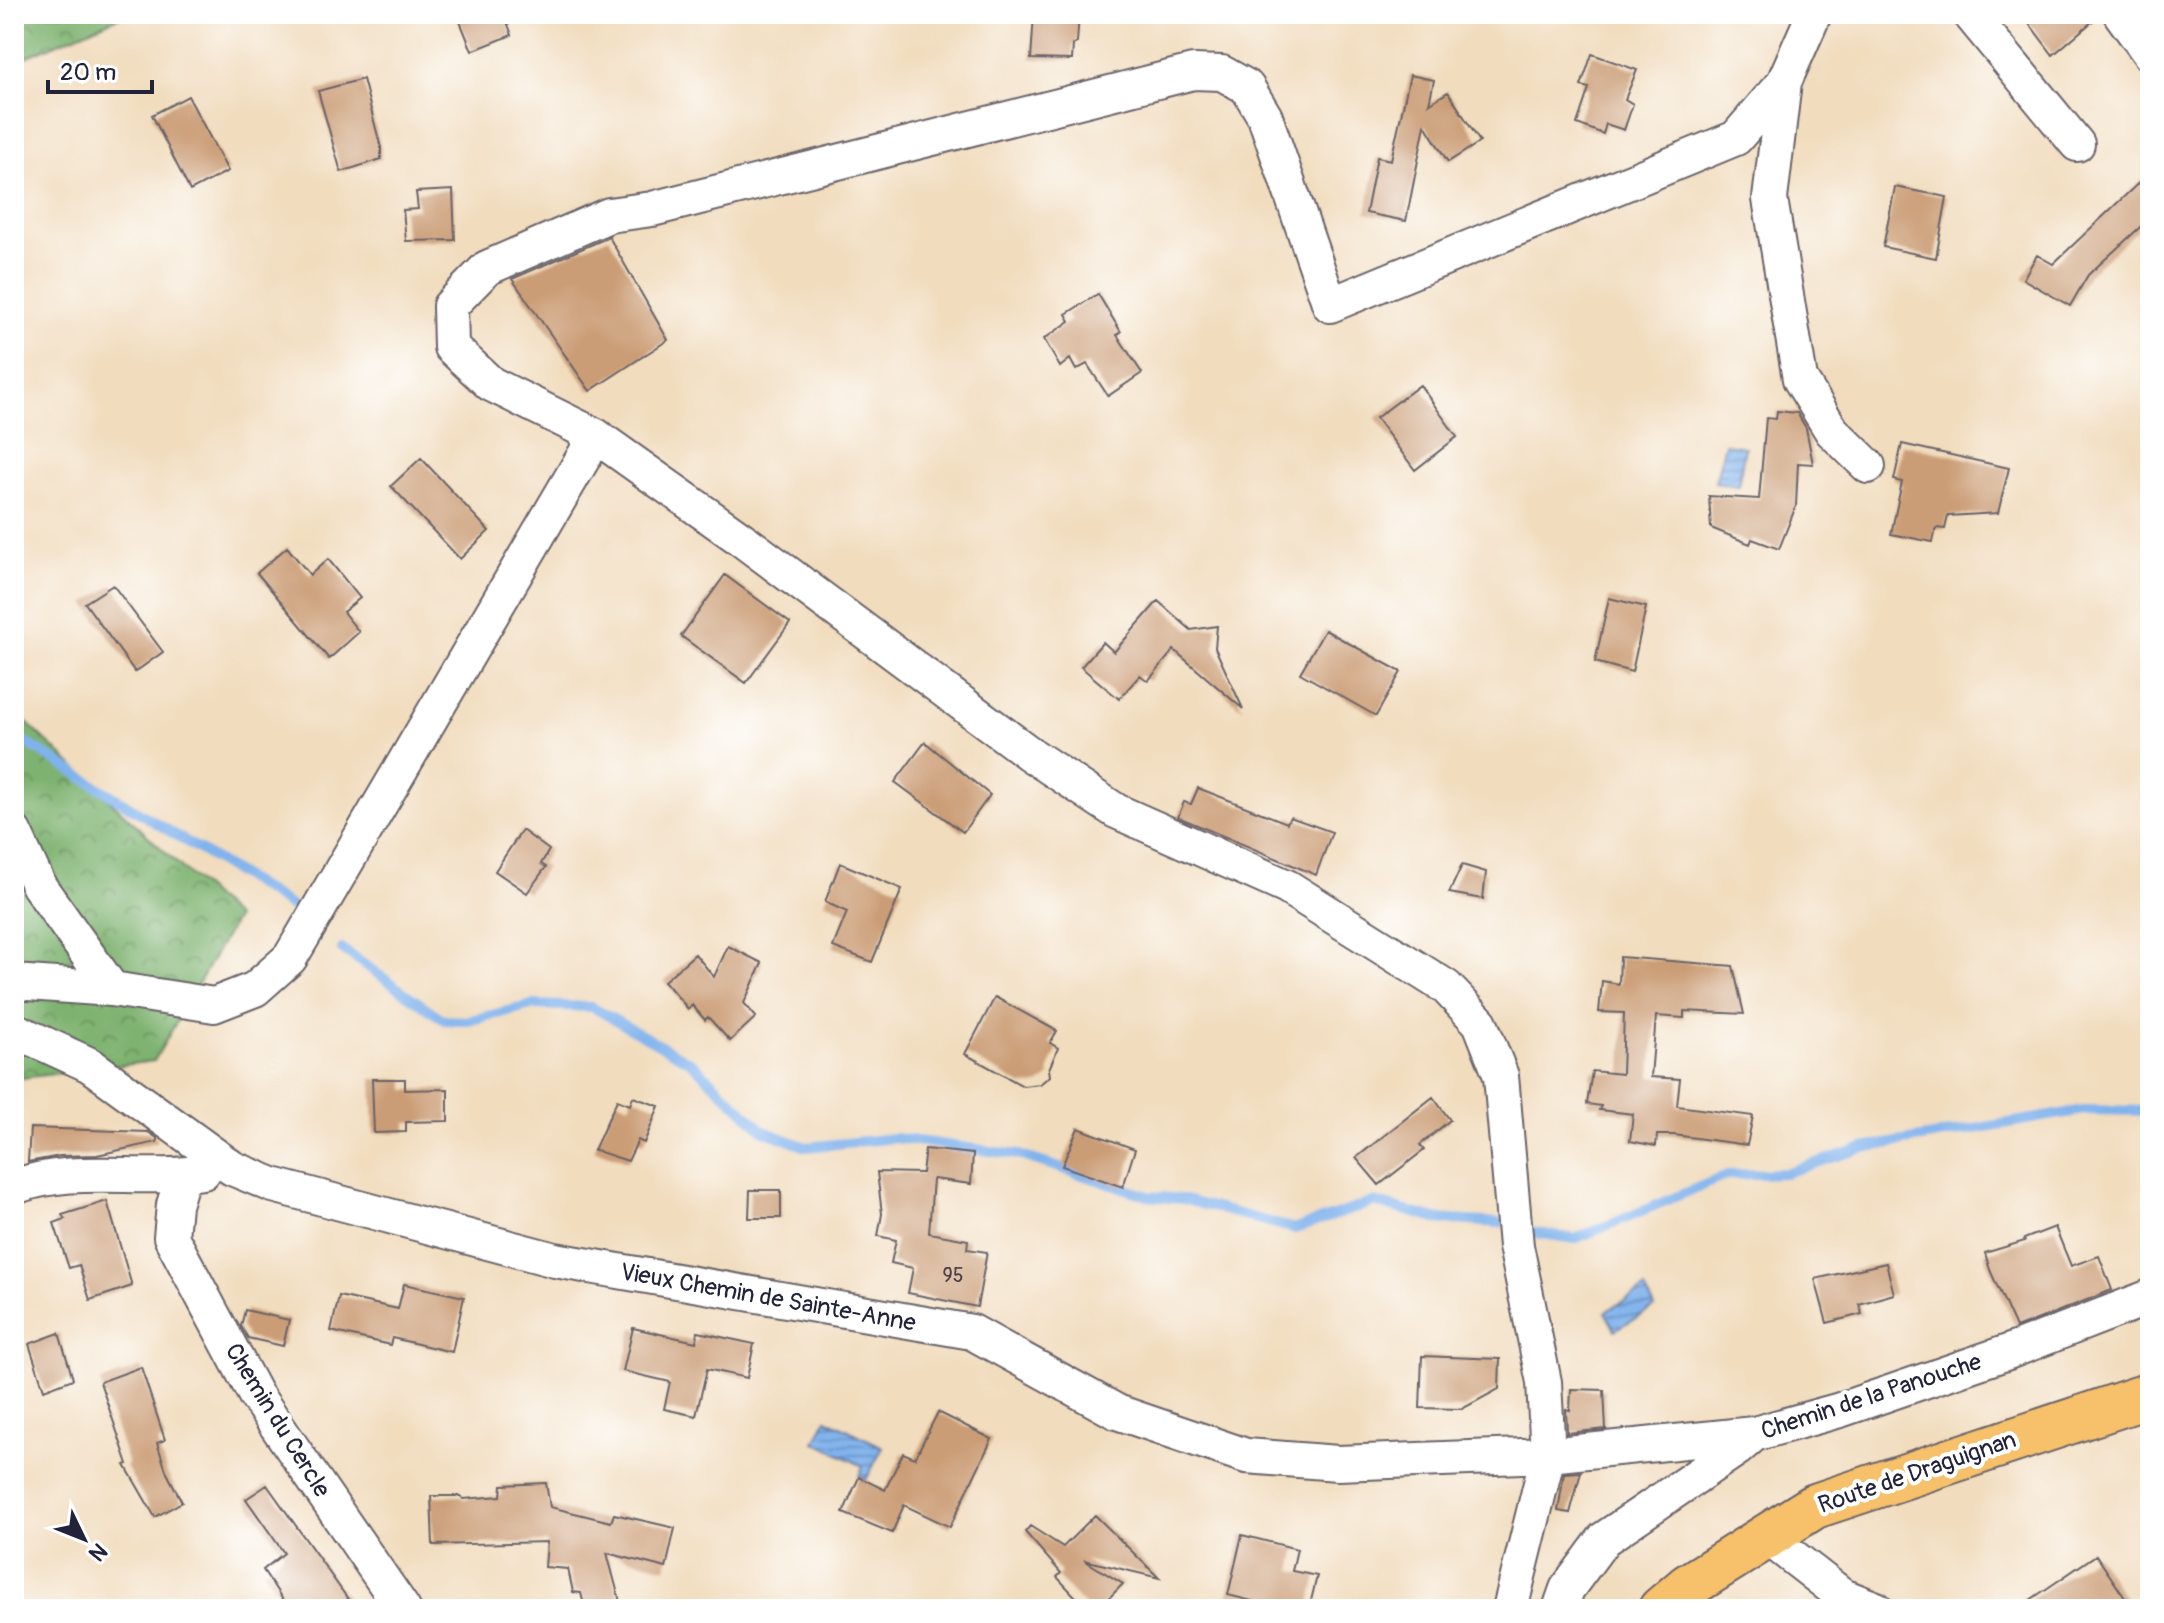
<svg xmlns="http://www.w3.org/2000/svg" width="2164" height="1623" font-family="Pangolin,sans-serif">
	<defs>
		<pattern id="forest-crowns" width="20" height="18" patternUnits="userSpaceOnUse" patternTransform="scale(2)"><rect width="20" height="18" fill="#7eb26f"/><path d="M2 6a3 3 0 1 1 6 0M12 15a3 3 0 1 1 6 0" fill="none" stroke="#67905c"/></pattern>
		<pattern id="water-rules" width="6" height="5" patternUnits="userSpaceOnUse" patternTransform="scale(2)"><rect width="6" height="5" fill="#80b2ec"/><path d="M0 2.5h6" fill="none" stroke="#6890c0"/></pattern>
	</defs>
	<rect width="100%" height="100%" fill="#fff"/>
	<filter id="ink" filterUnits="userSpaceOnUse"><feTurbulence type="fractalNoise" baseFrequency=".0125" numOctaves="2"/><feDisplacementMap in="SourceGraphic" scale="16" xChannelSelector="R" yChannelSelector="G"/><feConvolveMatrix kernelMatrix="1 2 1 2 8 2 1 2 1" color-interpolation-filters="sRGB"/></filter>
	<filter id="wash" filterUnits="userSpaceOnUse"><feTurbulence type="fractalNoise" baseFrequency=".006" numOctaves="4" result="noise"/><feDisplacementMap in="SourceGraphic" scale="32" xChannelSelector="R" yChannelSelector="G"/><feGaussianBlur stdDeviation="1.8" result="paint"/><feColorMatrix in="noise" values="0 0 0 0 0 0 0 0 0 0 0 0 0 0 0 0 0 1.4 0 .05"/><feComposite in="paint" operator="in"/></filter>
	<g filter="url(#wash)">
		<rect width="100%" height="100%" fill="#f1dcbd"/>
		<path fill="url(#forest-crowns)" stroke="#506a55" stroke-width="2" d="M14 14H126L14 62Z
			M14 711 236 918 154 1061 14 1079Z"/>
		<path fill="url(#water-rules)" stroke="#516a94" stroke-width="2" d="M1725 444 1745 447 1738 486 1715 482Z
			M1645 1289 1655 1307 1615 1330 1605 1312Z
			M826 1419 883 1447 866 1480 859 1476 863 1466 815 1442Z"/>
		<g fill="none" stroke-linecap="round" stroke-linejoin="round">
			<path stroke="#80b2ec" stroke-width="10" d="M14 735 297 910
				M342 949 444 1020 467 1021 532 1005 592 1007 692 1063 764 1131 806 1147 895 1138 1019 1155 1148 1196 1182 1199 1295 1229 1374 1202 1436 1219 1500 1223
				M1531 1232 1575 1239 1728 1175 1785 1173 1863 1148 2084 1110 2150 1111"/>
		</g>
		<g id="blocks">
			<path fill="#cb9d76" d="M457 14H504L512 35 472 51Z
				M1034 14H1079L1077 42 1073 45 1072 60 1031 59Z
				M2022 14H2101L2053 55Z
				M1592 54 1637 70 1625 99 1633 104 1624 130 1606 124 1603 134 1577 124 1589 88 1581 86Z
				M1410 75 1434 80 1429 104 1448 92 1480 142 1448 162 1425 125 1406 221 1366 213 1377 157 1391 160Z
				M363 79 381 148V159L341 172 318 91Z
				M188 96 228 171 190 191 152 115Z
				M2150 172V218L2088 275 2070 306 2023 279 2037 255 2053 264Z
				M1895 187 1947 197 1936 258 1883 247Z
				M453 190 455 240 406 241 403 210 418 209 416 192Z
				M609 237 668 340 590 391 512 279Z
				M1098 294 1121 332 1117 335 1142 373 1108 396 1087 364 1076 370 1070 359 1060 367 1044 339 1070 321 1066 314Z
				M1420 385 1457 437 1415 470 1376 418Z
				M1777 411 1797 413 1806 428 1813 464 1798 463 1796 506 1779 549 1752 539 1750 544 1711 528 1709 496 1759 499 1766 418 1776 419Z
				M1902 444 2009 468 1998 513 1948 516 1945 529 1936 528 1933 542 1891 534 1902 482 1894 480Z
				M421 458 489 531 460 559 391 486Z
				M287 547 310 575 328 559 360 598 343 612 359 632 329 659 257 573Z
				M725 575 790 623 746 683 681 636Z
				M113 585 163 652 135 672 85 603Z
				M1609 598 1646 607 1632 672 1595 662Z
				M1158 601 1191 630 1217 626 1215 648 1243 709 1174 650 1148 681 1140 675 1119 699 1081 667 1103 642 1114 652Z
				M1325 630 1401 672 1376 716 1300 673Z
				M925 742 990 795 963 832 895 782Z
				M1198 788 1287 823 1290 817 1332 832 1316 875 1178 817 1184 802 1191 804Z
				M522 830 549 850 541 864 546 867 527 893 495 871Z
				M840 863 902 889 872 962 833 947 847 912 825 902Z
				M1462 865 1486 872 1483 899 1449 893Z
				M728 946 762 963 744 1003 756 1017 730 1041 708 1017 705 1020 692 1005 688 1009 664 981 695 954 714 977Z
				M1620 957 1733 966 1744 1014 1684 1011V1018L1656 1016 1651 1077 1680 1079 1677 1106 1753 1116 1747 1145 1674 1135H1657L1656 1146 1630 1141 1633 1114 1599 1110 1601 1106 1587 1104 1592 1071 1622 1074 1624 1013 1599 1012 1602 981 1619 984Z
				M995 997 1057 1031 1050 1043 1058 1048 1049 1069 1050 1076 1040 1084 1023 1086 965 1054Z
				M372 1079H405V1090L448 1089V1121L406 1122V1132L374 1133Z
				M633 1097 659 1106 644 1143 638 1140 628 1161 594 1150 617 1100 630 1105Z
				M1433 1097 1450 1120 1420 1145 1424 1150 1379 1185 1356 1158Z
				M30 1128 148 1132 157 1138V1142L97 1155 60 1156 28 1162Z
				M1078 1128 1135 1149 1123 1187 1062 1166Z
				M925 1149 973 1154 971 1184 933 1179 929 1233 968 1240 967 1249 987 1252 977 1307 908 1293 913 1268 891 1263 896 1240 878 1236 882 1214 877 1172 922 1173Z
				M750 1190H781V1218H749Z
				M107 1201 132 1286 90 1300 79 1265 69 1268 54 1223 65 1219 62 1215Z
				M2055 1227 2071 1266 2099 1256 2112 1290 2016 1328 1990 1270 1985 1253 2025 1241 2024 1239Z
				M1886 1263 1894 1294 1859 1304 1862 1314 1827 1323 1815 1279Z
				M404 1284 464 1297 452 1352 392 1338 390 1345 331 1331 339 1296 398 1309Z
				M245 1310 289 1320 283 1346 248 1338 241 1326Z
				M633 1328 696 1342 698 1332 754 1344 747 1378 707 1369 696 1416 664 1409 670 1382 623 1371Z
				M59 1333 73 1379 44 1390 29 1344Z
				M1422 1356 1500 1359 1499 1389 1462 1409 1420 1408Z
				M141 1367 165 1440 157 1443 167 1473 182 1502 155 1517 125 1465 128 1464 100 1382Z
				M1571 1389 1604 1390 1606 1429 1567 1433 1566 1409 1570 1410Z
				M938 1412 992 1439 950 1527 904 1505 892 1533 843 1513 859 1477 885 1490 903 1453 915 1458Z
				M1581 1472 1570 1513 1558 1511 1564 1473Z
				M546 1483 550 1507 611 1522 614 1514 675 1528 666 1568 607 1553 622 1609H585L581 1593 573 1592 568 1569 545 1567 547 1542 433 1545 431 1496H461L463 1499 501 1496 502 1485Z
				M267 1485 355 1609H289L263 1570 284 1553 246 1499Z
				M1095 1515 1159 1578 1084 1560 1123 1584 1098 1609H1087L1057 1577 1061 1573 1025 1532 1030 1526 1063 1547Z
				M1242 1535 1297 1549 1292 1571 1317 1576 1309 1609H1284L1228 1595Z
				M2096 1555 2125 1598 2110 1609H2017Z"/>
		</g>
	</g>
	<g filter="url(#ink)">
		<use href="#blocks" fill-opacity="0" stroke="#6a6368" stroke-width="2"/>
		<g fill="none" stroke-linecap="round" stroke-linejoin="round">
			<g stroke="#6a6368" stroke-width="38">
				<path id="street" d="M1814 14 1784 82 1770 199 1800 379 1832 431 1868 466
					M1970 14 2077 144
					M2121 14 2150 54
					M14 832 39 886 112 989
					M14 982 112 989 214 1005 255 989 290 958 596 436
					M14 1030 90 1065 232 1168 273 1185 555 1260 972 1332 1117 1412 1246 1456 1338 1463 1548 1455 1754 1434 1840 1410 2008 1352 2150 1297
					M183 1175 174 1205 171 1237 255 1394 403 1609
					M14 1187C76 1164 140 1182 203 1172
					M1766 1536 1843 1596 1876 1609
					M1510 1609 1548 1455 1544 1382 1516 1246 1501 1076 1480 1023 1446 987 1287 887 1116 811 1030 754 744 541 596 436 491 384 451 347 450 306 487 268 609 215 652 209 1193 72 1222 73 1247 87 1265 117 1330 305 1736 138 1784 82
					M1560 1609 1567 1589 1604 1539 1738 1448 1754 1434"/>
			</g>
			<g stroke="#6a6368" stroke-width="48">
				<path id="primary" d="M1661 1609 1688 1586 1815 1506 2150 1395"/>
			</g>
			<use href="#street" stroke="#fff" stroke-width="34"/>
			<use href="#primary" stroke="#f7c06b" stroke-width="44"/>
		</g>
	</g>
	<g text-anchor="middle" stroke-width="8" stroke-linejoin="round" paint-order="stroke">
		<g font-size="20" fill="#4c414a">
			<text x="953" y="1282">95</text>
		</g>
		<g font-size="24" fill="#22223b" stroke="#fff">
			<text transform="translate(768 1297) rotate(10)" y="8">Vieux Chemin de Sainte-Anne</text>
			<text transform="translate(1871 1396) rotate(-18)" y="8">Chemin de la Panouche</text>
			<text transform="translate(278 1420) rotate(58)" y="8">Chemin du Cercle</text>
			<text transform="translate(1917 1472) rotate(-19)" y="8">Route de Draguignan</text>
		</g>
	</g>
	<rect width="2164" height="1623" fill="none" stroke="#fff" stroke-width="48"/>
	<g transform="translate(84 1539) rotate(133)" stroke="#ffffff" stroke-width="6" paint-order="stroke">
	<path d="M0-6L14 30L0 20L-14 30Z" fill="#22223b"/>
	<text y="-12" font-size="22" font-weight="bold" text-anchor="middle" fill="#22223b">N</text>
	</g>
	<path d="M48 80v12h104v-12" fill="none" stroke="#22223b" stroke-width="4"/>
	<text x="60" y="80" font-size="24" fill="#22223b" stroke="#ffffff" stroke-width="6" paint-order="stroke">20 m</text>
</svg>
